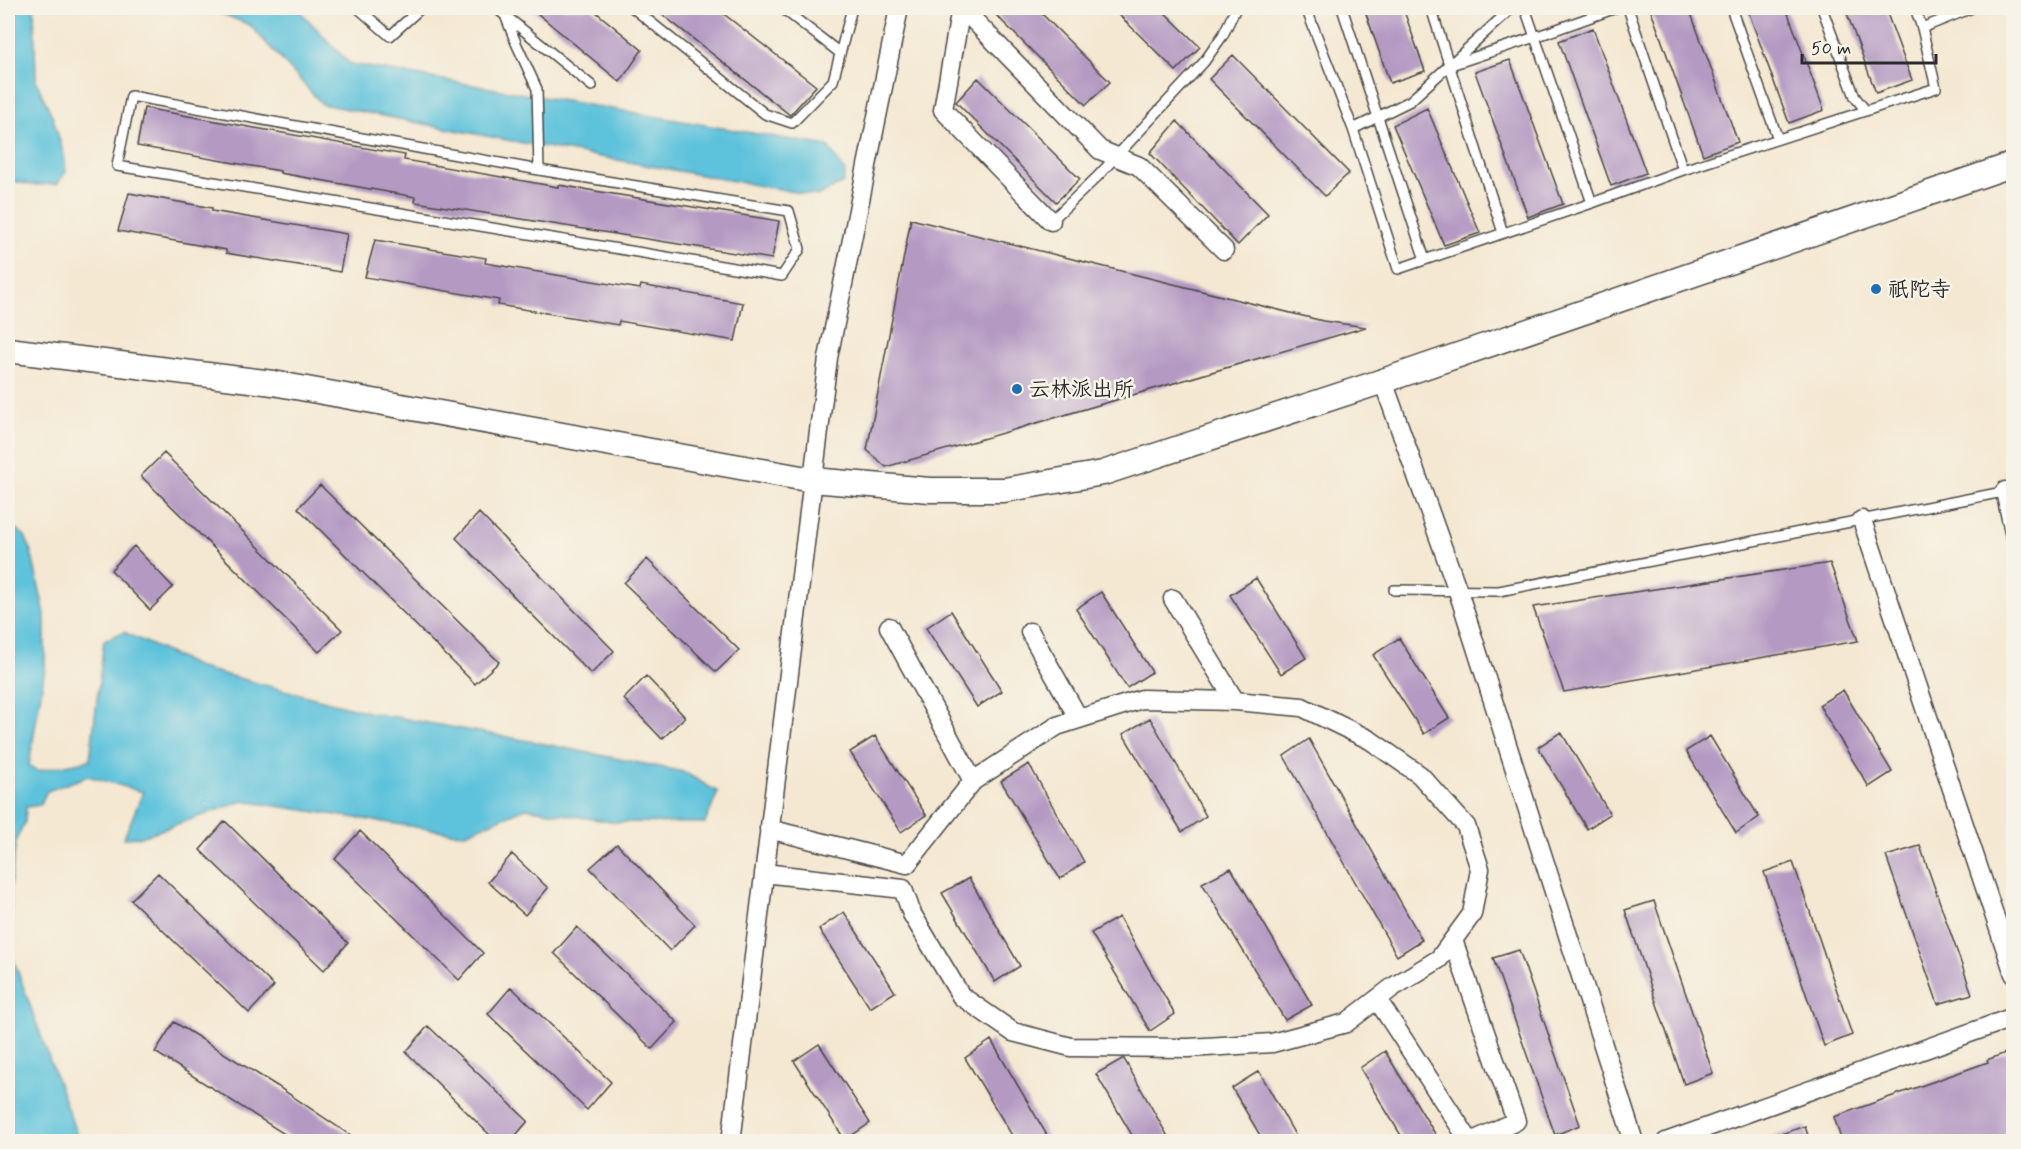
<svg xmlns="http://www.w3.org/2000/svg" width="2021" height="1149" font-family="Mynerve,'LXGW WenKai TC',sans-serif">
	<rect width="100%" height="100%" fill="#f7f3e8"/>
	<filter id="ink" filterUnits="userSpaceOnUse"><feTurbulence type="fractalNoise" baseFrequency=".0167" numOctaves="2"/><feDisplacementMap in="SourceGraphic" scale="12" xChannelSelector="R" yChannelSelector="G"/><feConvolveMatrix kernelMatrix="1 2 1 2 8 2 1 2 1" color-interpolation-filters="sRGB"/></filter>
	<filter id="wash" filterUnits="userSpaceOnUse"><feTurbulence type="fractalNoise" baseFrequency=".008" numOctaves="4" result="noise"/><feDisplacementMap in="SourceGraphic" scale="24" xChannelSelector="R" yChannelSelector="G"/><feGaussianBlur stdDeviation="1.35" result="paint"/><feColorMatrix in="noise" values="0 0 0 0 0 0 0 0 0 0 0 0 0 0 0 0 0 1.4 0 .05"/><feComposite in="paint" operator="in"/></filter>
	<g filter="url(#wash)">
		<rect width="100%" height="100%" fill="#f4e8d2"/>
		<path fill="#5dc2db" stroke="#447683" stroke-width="1.5" d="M8 8H34L36 81 53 118 64 155 66 172 57 184 32 185 8 180Z
			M208 8H297L350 64 828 146 845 172 843 183 817 196 507 140 322 104 250 25Z
			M8 523 25 536 31 551 45 614V668L29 765 37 771 90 760 104 640 124 632 200 668 372 713 535 742 684 772 718 792 705 823 611 822 526 808 463 834 243 801 141 837 124 838 143 792 88 776 47 791 40 805 26 807 25 822 16 840 10 888 13 958 79 1141H8Z"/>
		<g id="blocks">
			<path fill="#b49ac3" d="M531 8H591L642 50 620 82Z
				M654 8H716L816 86 790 115Z
				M989 8H1036L1110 82 1086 105Z
				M1112 8H1160L1200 47 1176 71Z
				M1364 8H1403L1425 71 1390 83Z
				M1650 8H1689L1738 142 1703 155Z
				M1747 8H1786L1824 110 1789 123Z
				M1845 8H1885L1912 80 1876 93Z
				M1593 28 1646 173 1611 186 1559 41Z
				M1233 55 1349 173 1325 196 1209 79Z
				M1510 60 1563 204 1528 217 1475 72Z
				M978 78 1080 179 1056 202 956 102Z
				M144 108 405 155 404 160 558 187V185L779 221 772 259 415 202 416 197 280 173V171L137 146Z
				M1427 108 1480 233 1444 245 1393 125Z
				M1177 121 1268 214 1238 245 1150 153Z
				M129 193 212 208V211L347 234 340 272 226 253V250L118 231Z
				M911 219 1323 321 1366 327 886 467 867 450Z
				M375 240 486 258 485 263 640 289 641 285 743 303 735 341 619 321 618 325 498 305 499 300 365 277Z
				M164 453 342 630 319 652 141 476Z
				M320 485 499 662 475 684 298 508Z
				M479 513 614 651 591 674 456 538Z
				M134 546 173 587 150 610 111 570Z
				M647 559 739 650 716 672 624 583Z
				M1830 563 1858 641 1564 692 1533 607Z
				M1256 578 1306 658 1281 674 1230 595Z
				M1101 592 1152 672 1127 688 1076 609Z
				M951 611 1002 691 977 707 926 628Z
				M1399 638 1449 718 1424 734 1373 655Z
				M646 676 685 717 662 739 624 699Z
				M1843 690 1892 772 1869 787 1819 705Z
				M1150 718 1206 816 1182 832 1123 734Z
				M1561 732 1610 814 1587 829 1538 747Z
				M875 736 926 815 901 832 850 752Z
				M1710 736 1759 817 1736 833 1686 751Z
				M1309 739 1422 940 1397 956 1284 756Z
				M1029 764 1084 862 1060 879 1001 781Z
				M225 821 348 943 324 970 200 850Z
				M360 831 483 953 459 980 335 859Z
				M617 844 695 925 670 951 590 868Z
				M1920 846 1972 994 1938 1004 1886 856Z
				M512 854 548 888 525 915 488 882Z
				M1793 862 1852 1035 1824 1046 1764 872Z
				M1231 868 1312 1005 1285 1020 1202 883Z
				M158 873 274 986 249 1013 131 900Z
				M969 878 1020 966 995 982 942 893Z
				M1654 901 1713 1073 1684 1084 1625 910Z
				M844 912 895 992 870 1008 819 929Z
				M1119 917 1175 1014 1150 1031 1091 933Z
				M577 927 677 1022 652 1049 554 953Z
				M1519 950 1580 1125 1555 1135 1493 958Z
				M511 987 611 1082 587 1110 488 1014Z
				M174 1022 277 1086 360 1142H297L155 1052Z
				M428 1026 528 1121 510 1142H497L406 1052Z
				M991 1040 1051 1142H1016L965 1058Z
				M819 1044 870 1123 845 1140 794 1061Z
				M2013 1050V1142H1842L1834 1117 1988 1062 1987 1060Z
				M1385 1051 1440 1142H1405L1360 1068Z
				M1122 1059H1124L1171 1142H1136L1096 1074Z
				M1259 1071 1299 1142H1264L1232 1088Z
				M1805 1126 1810 1142H1767L1766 1139Z"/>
		</g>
	</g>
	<g filter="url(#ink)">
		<use href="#blocks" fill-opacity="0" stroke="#494744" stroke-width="1.5"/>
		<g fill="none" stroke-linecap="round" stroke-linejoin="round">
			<g stroke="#494744" stroke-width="12">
				<path id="service" d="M358 8 390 36 421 8
					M496 8 592 86
					M505 8V15L516 43 537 89 539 170 789 211 800 249 782 276 117 166 131 96 539 170
					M633 8 765 114 792 123 833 81 852 8
					M782 8 840 53
					M1306 8 1353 129 1398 269 1592 203
					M1342 8 1425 260
					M1431 8 1503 233
					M1525 8 1592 203 1683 170
					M1628 8 1683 170 1936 88 1922 28
					M1731 8 1778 139
					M1822 8 1855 97 1866 111
					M1915 8 1922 28 1972 8
					M1454 64 1535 37 1616 8
					M1353 129 1410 101 1512 8
					M1051 221 1097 177 1204 62 1223 35 1236 8
					M1394 590 1499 591 2008 491"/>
			</g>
			<g stroke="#494744" stroke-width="21">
				<path id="minor" d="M961 8 943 110 1051 221
					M962 8 1100 150 1139 166 1224 250
					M1383 381 1458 591 1634 1142
					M2005 491 2014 532
					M1862 520 2014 974
					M1173 599 1235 701
					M1030 632 1079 719
					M769 829 907 864 973 781
					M764 873 903 889 912 914 961 996 1013 1032 1071 1047 1189 1048 1272 1043 1346 1023 1393 987 1439 959 1472 914 1480 869 1466 826 1420 775 1370 740 1302 707 1235 701 1142 699 1057 726 973 781 889 627
					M1453 940 1516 1121 1471 1142
					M1377 999 1470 1142
					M731 1142 828 358 899 8
					M1666 1142 2014 1017"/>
			</g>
			<g stroke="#494744" stroke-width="27">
				<path id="tertiary" d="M8 350 273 383 812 480 930 490H1004L1103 473 1383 381 2014 164"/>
			</g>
			<use href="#service" stroke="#fff" stroke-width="9"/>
			<use href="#minor" stroke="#fff" stroke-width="18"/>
			<use href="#tertiary" stroke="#fff" stroke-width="24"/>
		</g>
	</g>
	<g fill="#1f6fb2" stroke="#f7f3e8" stroke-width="2">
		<circle cx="1876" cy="289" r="6"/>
		<circle cx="1017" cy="389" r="6"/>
	</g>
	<g text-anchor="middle" stroke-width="5" stroke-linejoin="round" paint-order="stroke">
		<g font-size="21" fill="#2b2b2b" stroke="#f7f3e8" text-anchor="start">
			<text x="1888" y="296">祇陀寺</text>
			<text x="1029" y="396">云林派出所</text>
		</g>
	</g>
	<rect width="2021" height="1149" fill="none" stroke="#f7f3e8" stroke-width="30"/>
	<path d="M1802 54v9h134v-9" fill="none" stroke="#2b2b2b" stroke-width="3"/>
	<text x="1811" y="54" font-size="18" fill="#2b2b2b" stroke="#f7f3e8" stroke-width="4.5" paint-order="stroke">50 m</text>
</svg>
